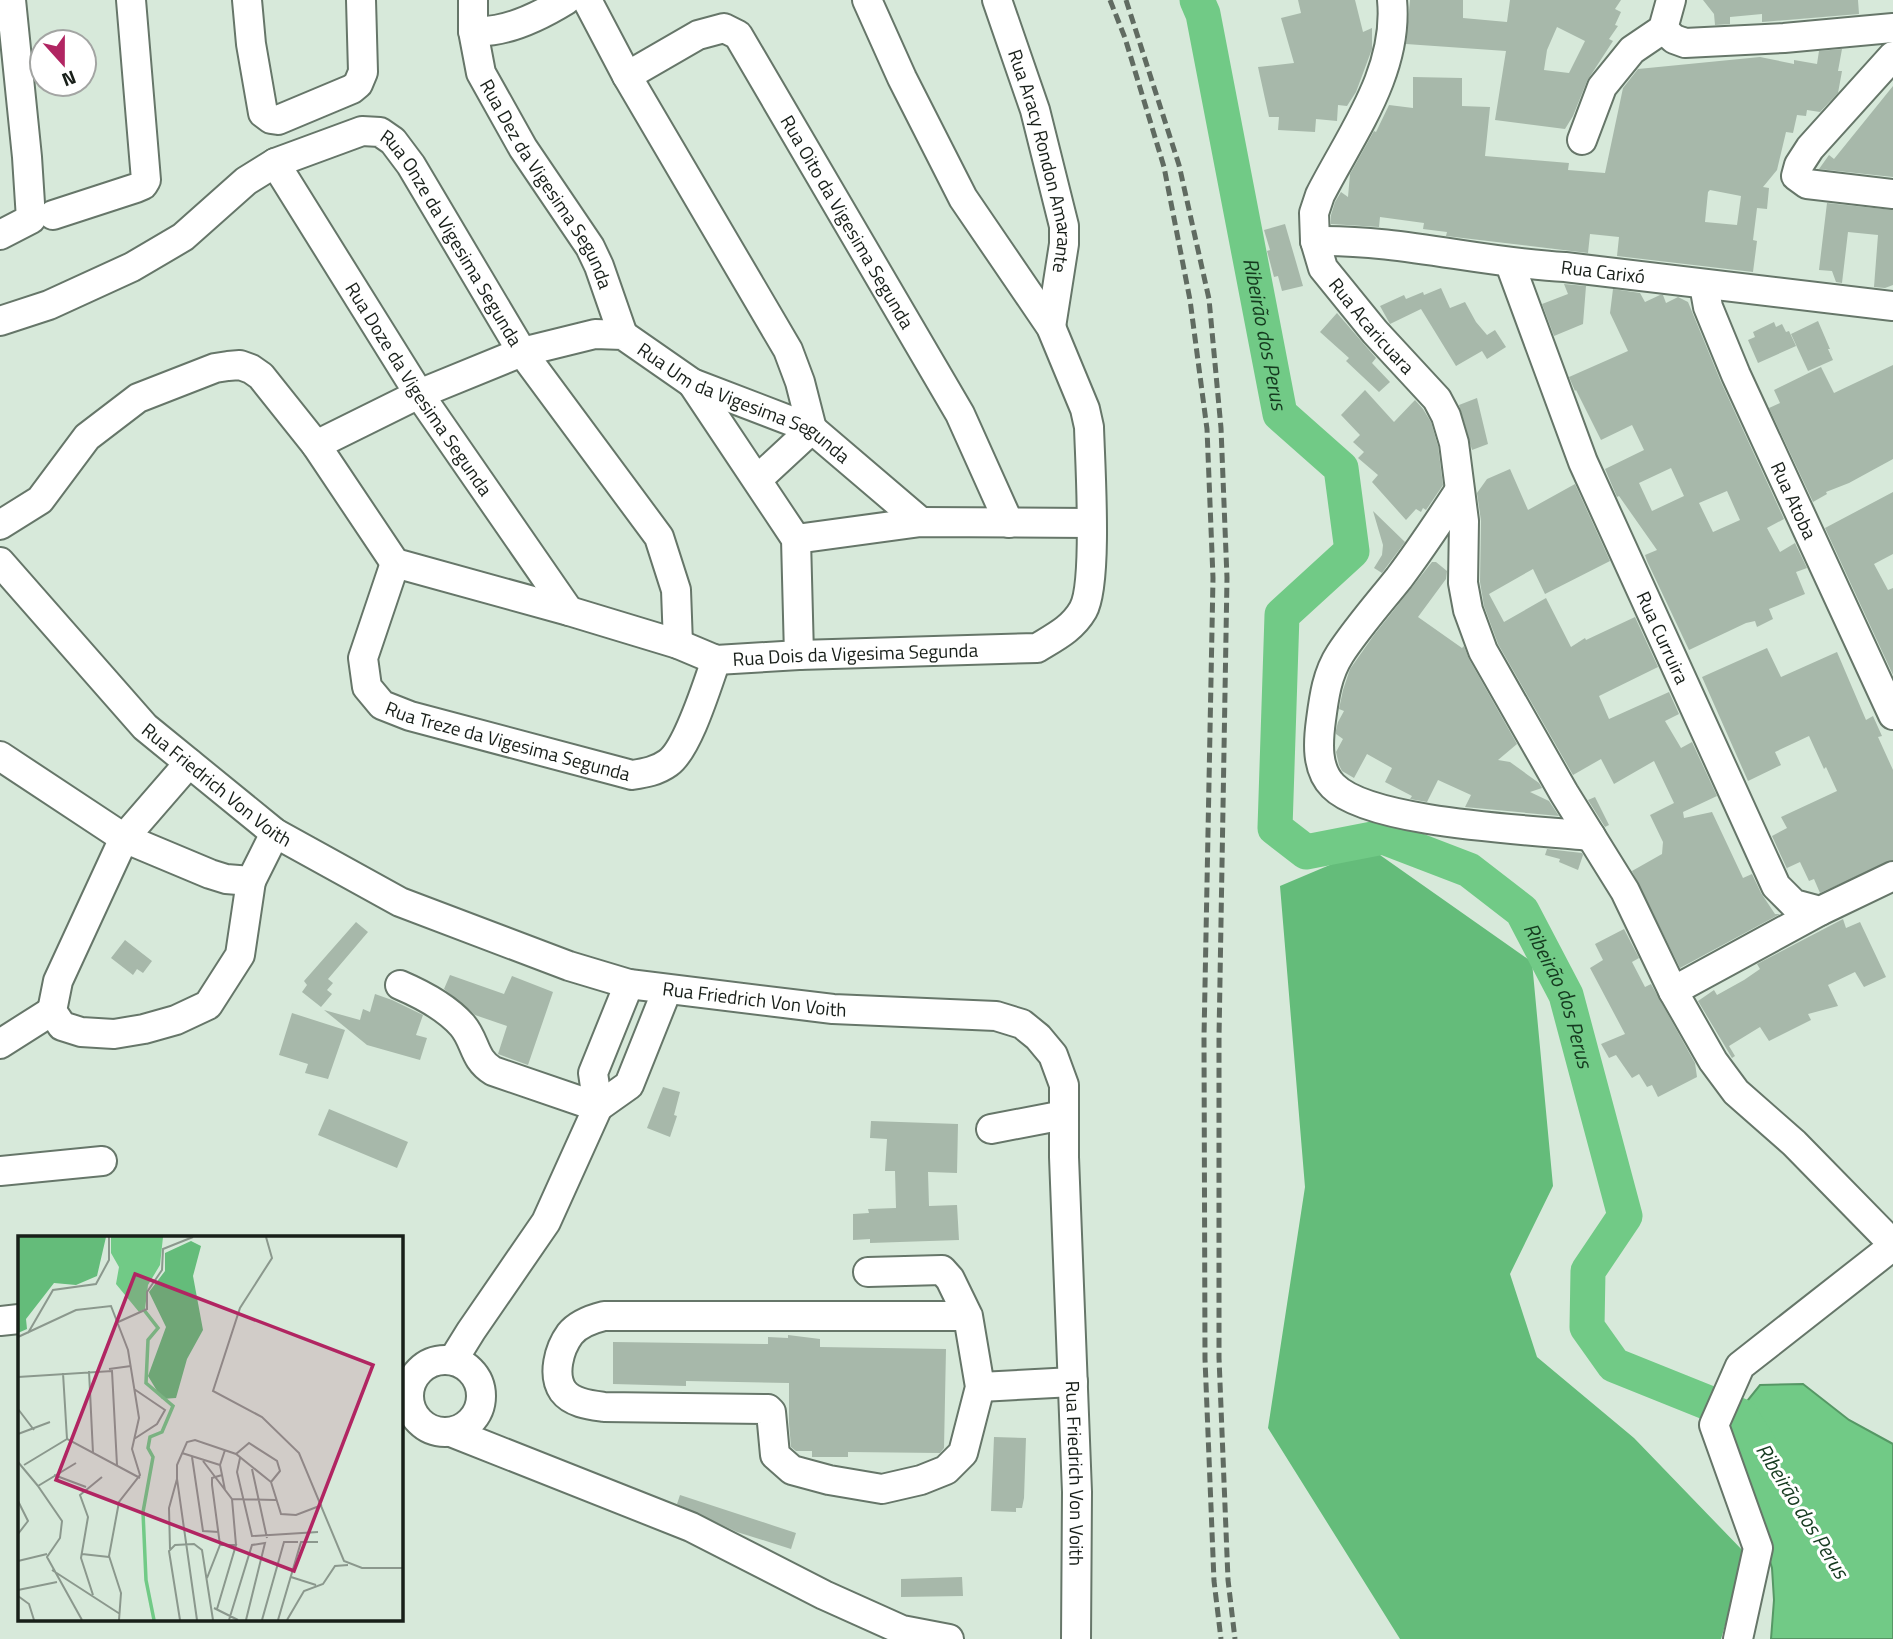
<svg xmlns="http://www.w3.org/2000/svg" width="1893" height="1639" font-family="'Titillium Web',sans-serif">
	<rect width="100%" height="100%" fill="#d7e9da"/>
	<path fill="#64bc7a" d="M1370 848 1532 962 1553 1186 1510 1274 1537 1357 1634 1438 1746 1554 1721 1639H1400L1268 1428 1305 1187 1280 886Z"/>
	<path fill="#71ca86" stroke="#569765" stroke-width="2" d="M1803 1384 1849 1420 1893 1444V1639H1771L1774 1600 1772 1568 1727 1426 1760 1385Z"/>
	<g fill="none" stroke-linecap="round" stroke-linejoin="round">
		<path stroke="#71ca86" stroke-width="35" id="s1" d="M1197 0 1203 14 1280 414 1341 468 1352 551 1282 615 1275 828 1306 852 1383 837 1469 870 1522 911 1566 995 1625 1216 1588 1271 1587 1327 1614 1365 1741 1416 1763 1451"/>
	</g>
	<path fill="#a7b8aa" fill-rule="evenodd" d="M1298 0H1355L1363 32 1372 28V49L1356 92 1347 106 1338 105 1337 121 1316 119 1315 132 1278 130 1279 117H1269L1258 67 1294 63 1281 18 1301 13Z
		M1410 0H1463V18L1507 22 1510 0H1621L1615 9 1621 12 1615 25 1618 26 1609 39 1613 41 1587 81 1573 116 1565 129 1495 120 1506 51 1406 44ZM1557 27 1585 41 1569 73 1544 70 1547 50Z
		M1703 0H1858L1859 14 1762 22V14L1730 17V24L1715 25 1714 14Z
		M1842 49 1838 71H1842L1838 93 1820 112 1807 110 1806 116 1797 115 1793 133 1786 132 1777 170 1763 187 1769 188 1767 209 1757 208 1753 240 1757 241 1753 272 1617 256 1619 237 1590 234 1588 253 1446 236 1447 232 1423 229 1424 223 1380 217 1379 227 1331 224V215L1335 202 1341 192 1348 197 1350 174 1374 131 1376 132 1389 105 1413 108V77L1462 78V106L1490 107 1485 156 1569 163 1568 170 1605 173 1623 88 1638 69 1760 57 1794 64V60L1817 64 1819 51ZM1710 190 1741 196 1737 225 1705 222 1708 192Z
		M1893 86V177L1819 169 1829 155 1834 159Z
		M1827 203 1893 210V285L1885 288 1874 287 1878 235 1848 232 1842 283 1836 282 1832 271 1819 270Z
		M1285 224 1303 286 1282 291 1278 276 1274 277 1267 251 1270 250 1264 230Z
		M1564 284 1586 286 1583 324 1554 336 1542 304 1568 294Z
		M1441 288 1450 308 1465 302 1476 322 1487 335 1495 330 1506 347 1487 359 1482 351 1456 366 1421 309 1390 324 1380 306 1404 295 1406 299 1423 292 1424 295Z
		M1613 289 1640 293 1645 302 1660 295H1663L1666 303 1678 297 1688 302 1721 382 1784 519 1767 528 1780 552 1795 543 1807 568 1796 572 1805 594 1769 609 1773 619 1757 627 1755 621 1746 623 1689 650 1647 561 1645 555 1657 550 1619 496 1617 497 1605 469 1644 450 1632 425 1601 440 1576 390 1575 391 1569 377 1628 351 1610 313ZM1671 468 1684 496 1652 511 1639 483ZM1727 491 1740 520 1713 532 1699 503Z
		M1337 313 1376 358 1372 363 1390 382 1379 392 1346 361 1349 358 1320 332Z
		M1818 321 1830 349H1828L1833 360 1808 371 1791 334Z
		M1774 322 1776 327 1782 324 1786 332 1789 331 1796 346 1758 363 1748 340 1755 337 1753 332Z
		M1893 365V459L1849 483 1826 492 1827 494 1813 502 1769 408 1780 403 1774 390 1821 367 1834 393Z
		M1365 390 1394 422 1415 400 1423 409 1431 422 1438 446 1443 485 1426 510 1423 508 1421 512 1416 509 1406 520 1372 482 1378 475 1358 458 1364 452 1353 442 1360 435 1341 415Z
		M1477 398 1488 444 1472 450 1459 405Z
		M1510 469 1528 510 1575 484 1610 561 1545 594 1533 569 1489 594 1504 622 1546 598 1571 647 1585 638 1586 640 1635 617 1658 667 1599 696 1609 719 1669 692 1679 714 1665 721 1681 748 1692 742 1717 796 1683 812 1684 818 1712 812 1743 878 1752 874 1761 893 1775 914H1780L1680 968 1632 871 1662 854 1663 842 1650 815 1674 803 1654 761 1614 784 1601 759 1573 775 1498 644 1484 606 1480 582 1481 521 1477 493 1487 479Z
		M1893 492V554L1874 564 1888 590 1893 588V675L1825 528Z
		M1373 511 1405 542 1382 573 1374 568 1382 555 1383 545Z
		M1432 562H1436L1447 571 1446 579 1418 617 1462 648 1464 646 1469 659 1517 744 1498 760 1510 762 1539 783 1542 788 1530 792 1549 801 1559 816 1465 807 1471 795 1438 780 1427 802 1410 799 1412 796 1385 782 1392 768 1367 754 1354 778 1342 771 1339 765 1336 752 1343 739 1336 734V730L1338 722 1344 711 1339 709 1343 690 1350 669 1374 635Z
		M1767 648 1781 677 1837 652 1866 720 1873 716 1882 736 1878 737 1893 770V860L1820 893 1814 879 1809 881 1800 862 1787 868 1788 871 1772 836 1787 828 1781 817 1837 791 1826 767 1824 769 1809 736 1775 752 1781 765 1748 781 1702 677Z
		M1595 797 1609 825 1605 827 1588 800Z
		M1547 849 1582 853 1583 855 1578 870 1559 862 1560 859 1545 855Z
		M1843 919 1846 928 1860 922 1886 977 1864 987 1855 972 1828 985 1838 1006 1808 1014 1811 1020 1769 1041 1760 1027 1729 1046 1735 1056 1732 1058 1698 1001 1714 990 1717 995 1744 980 1760 969 1757 964Z
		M356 922 368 932 328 979 333 983 327 990 332 994 321 1007 302 992 307 985 304 981Z
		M1624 929 1639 958 1632 962 1645 987 1651 984 1695 1063 1697 1077 1658 1097 1652 1085 1647 1087 1639 1074 1632 1078 1616 1055 1609 1058 1601 1044 1625 1034 1590 968 1603 960 1595 944Z
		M125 940 152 961 143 973 137 969 133 975 111 958Z
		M450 975 504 994 512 976 553 992 528 1065 498 1054 507 1026 475 1015 444 989Z
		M375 994 392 1000 423 1015 416 1035 427 1038 420 1060 367 1045 324 1010 360 1020 363 1009 370 1012Z
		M292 1013 345 1030 328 1079 305 1073 308 1064 279 1055Z
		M663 1087 680 1092 674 1115 677 1116 670 1137 647 1128Z
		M329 1109 408 1142 397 1168 318 1135Z
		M871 1121 958 1124 957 1173 928 1172 929 1206 957 1205 959 1240 870 1243V1239L853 1240V1214L869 1213 868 1209 896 1208 895 1171H885L887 1139 870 1138Z
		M788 1335 820 1339V1347L946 1349 944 1448 940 1453 848 1452V1457H812V1451H796L791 1447 789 1423V1383L686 1381V1386L613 1384V1342L768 1344V1337L788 1338Z
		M994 1437 1026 1438 1024 1498 1022 1508H1016V1512L991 1511Z
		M680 1495 796 1533 791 1549 737 1532 677 1504Z
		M962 1577 963 1596 901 1597V1579Z"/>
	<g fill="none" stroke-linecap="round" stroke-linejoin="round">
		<g stroke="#667669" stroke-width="32">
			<g id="minor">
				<path d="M247 0 251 44 263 113 271 119 278 120 352 89 358 84 363 72 361 0"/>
				<path d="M473 0V31C505 34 540 16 566 0"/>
				<path d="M587 0 627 76 788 350 800 382 812 429 758 479"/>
				<path id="s2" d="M997 0 1035 110 1064 226V244L1051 327"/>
				<path id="s3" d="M1392 0C1399 72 1351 134 1320 195L1314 213 1315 241 1323 268 1375 332 1437 399 1446 416 1454 443 1464 521 1463 583 1468 610 1483 651 1564 793 1625 891 1673 991 1713 1061 1736 1092 1794 1143 1893 1244"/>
				<path d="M1663 29 1674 39 1685 43 1784 38 1893 28"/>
				<path id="s4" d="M473 31 481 73 523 148 590 247 599 266 623 335"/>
				<path d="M1893 56 1810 148 1799 165 1796 176 1807 184 1893 194"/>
				<path id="s5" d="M627 76 698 35 724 28 738 35 960 414 1009 523"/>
				<path d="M1582 140 1602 87 1632 50 1663 29 1671 0"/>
				<path id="s6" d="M275 163 419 394 569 611"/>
				<path d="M53 215 136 188 143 185 146 180 131 0"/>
				<path d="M0 235 31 219 27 157 11 0"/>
				<path id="s7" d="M1315 241C1399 239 1481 263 1565 267L1893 306"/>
				<path id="s8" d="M1510 264 1583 462 1776 886 1794 904 1820 911 1893 876"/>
				<path id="s9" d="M1704 285 1708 307 1736 375 1893 715"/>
				<path id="s10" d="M0 321 49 305 132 267 183 237 246 181 275 163 362 131 380 132 393 141 411 165 522 352 659 537 676 590 678 644"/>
				<path d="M692 383 796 539 799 655"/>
				<path id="s11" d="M316 445 419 394 522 352 595 334 623 335 692 383 812 429 921 522"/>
				<path d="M1459 491C1440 520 1420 550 1399 578 1379 603 1357 628 1340 654 1327 674 1324 697 1321 720 1318 742 1316 769 1333 786 1370 824 1535 830 1591 836"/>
				<path id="s12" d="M0 525 40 500 87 437 138 398 215 368 228 366 240 365 251 369 261 376 316 445 395 563 569 611 678 644 716 660 799 655 1037 648C1055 637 1072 629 1083 610 1098 584 1090 463 1089 427L1085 409 1051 327 963 198 902 78 867 0"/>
				<path d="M796 539 921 522 1091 523"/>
				<path id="s13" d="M0 562 145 727 275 833 400 902 569 966 629 984 833 1009 996 1016 1022 1024 1038 1037 1053 1055 1064 1085V1157L1077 1492 1076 1639"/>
				<path id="s14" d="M395 563 363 658 367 687 382 705 410 716 632 775C645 773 657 771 668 763 688 749 707 685 716 660"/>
				<path d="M0 756 124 838 210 874 226 879 251 881 275 833"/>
				<path d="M189 763 124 838 58 981 52 1011 62 1026 81 1032 114 1034 144 1029 176 1020 208 1005 240 955 251 881"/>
				<path d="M400 985C421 994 447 1008 462 1025 476 1041 473 1059 493 1071L598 1107"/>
				<path d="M1673 991 1820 911"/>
				<path d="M0 1044 52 1011"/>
				<path d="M598 1107 629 1085 667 990"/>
				<path d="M991 1129 1064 1115"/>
				<path d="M0 1171 102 1161"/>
				<path d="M868 1272 942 1270 950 1279 968 1316 980 1387 963 1453 946 1470 921 1480 882 1489 829 1480 792 1470 775 1455 771 1412 768 1409 604 1407C590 1405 572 1403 563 1391 552 1375 559 1349 570 1334 578 1324 592 1319 604 1316H968"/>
				<path d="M0 1321 19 1319"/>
				<circle cx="445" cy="1396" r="36"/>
				<path d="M453 1360 471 1331 546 1222 598 1107 593 1073 629 984"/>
				<path d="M980 1387 1073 1382"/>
				<path d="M451 1432 691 1527 824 1595 902 1630 949 1639"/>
				<path d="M1738 1639 1758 1548 1714 1425 1740 1366 1893 1246"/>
			</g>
		</g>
		<use href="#minor" stroke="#fff" stroke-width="28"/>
		<path stroke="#606b61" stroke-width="5" stroke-dasharray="10 5" stroke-linecap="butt" d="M1110 0 1125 38 1164 167 1190 300 1207 429 1213 578 1204 1037 1205 1359 1214 1581 1221 1639
			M1126 0 1179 165 1209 299 1221 428 1227 578 1219 1037V1358L1228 1580 1235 1639"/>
	</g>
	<g text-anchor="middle" stroke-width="6" stroke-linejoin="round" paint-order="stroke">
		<g font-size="19" fill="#181f19" stroke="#fff">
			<text dy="7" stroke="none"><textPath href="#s2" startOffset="168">Rua Aracy Rondon Amarante</textPath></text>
			<text dy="7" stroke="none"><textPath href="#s4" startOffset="172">Rua Dez da Vigesima Segunda</textPath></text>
			<text dy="7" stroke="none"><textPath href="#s5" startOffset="341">Rua Oito da Vigesima Segunda</textPath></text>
			<text dy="7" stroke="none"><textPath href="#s10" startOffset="560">Rua Onze da Vigesima Segunda</textPath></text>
			<text dy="7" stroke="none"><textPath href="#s7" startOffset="290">Rua Carixó</textPath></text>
			<text dy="7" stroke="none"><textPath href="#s3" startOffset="362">Rua Acaricuara</textPath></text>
			<text dy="7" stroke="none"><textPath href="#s6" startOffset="268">Rua Doze da Vigesima Segunda</textPath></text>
			<text dy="7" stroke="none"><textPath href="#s11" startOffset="469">Rua Um da Vigesima Segunda</textPath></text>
			<text dy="7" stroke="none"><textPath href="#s9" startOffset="234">Rua Atoba</textPath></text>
			<text dy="7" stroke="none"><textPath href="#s8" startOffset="404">Rua Curruira</textPath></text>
			<text dy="7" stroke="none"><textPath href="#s12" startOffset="1027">Rua Dois da Vigesima Segunda</textPath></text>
			<text dy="7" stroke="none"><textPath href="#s14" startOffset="284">Rua Treze da Vigesima Segunda</textPath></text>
			<text dy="7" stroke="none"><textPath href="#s13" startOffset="312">Rua Friedrich Von Voith</textPath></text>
			<text dy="7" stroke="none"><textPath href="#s13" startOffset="900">Rua Friedrich Von Voith</textPath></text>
			<text dy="7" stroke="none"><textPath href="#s13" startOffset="1634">Rua Friedrich Von Voith</textPath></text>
		</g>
		<g font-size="21" font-style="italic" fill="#153a1f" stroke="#fff">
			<text dy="7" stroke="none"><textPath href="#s1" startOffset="341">Ribeirão dos Perus</textPath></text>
			<text dy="7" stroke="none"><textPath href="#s1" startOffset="1265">Ribeirão dos Perus</textPath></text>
			<text transform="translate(1802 1511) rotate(58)" y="7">Ribeirão dos Perus</text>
		</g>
	</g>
	<g transform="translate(18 1236)">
		<rect width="385" height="385" fill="#d7e9da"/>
		<path d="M0 1H88L79 40 58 49 36 47 8 83 9 93 0 97ZM173 5 183 10 175 40 185 94 169 123 158 162 144 163 130 140 148 91 131 56 147 35V17Z" fill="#64bc7a"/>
		<path d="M93 1H145L142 29 130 49 127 73 121 76 98 48 101 31 93 17Z" fill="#71ca86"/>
		<path fill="none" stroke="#71ca86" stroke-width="3.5" d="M126 74 140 92 130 104 128 147 155 170 144 196 132 201 130 212 135 221 125 276 128 344 136 384"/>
		<path fill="none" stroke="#8b988d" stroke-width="2" d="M248 1 254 22 222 72 195 155 244 181 281 217 326 325 344 332H385M98 87 129 73V56L144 34 145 13 175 1M10 97 35 54 78 48 91 24V1M0 101 58 74 93 70 110 114 121 182 114 213 122 239 101 266 91 320 103 357 101 384M91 133 113 130M71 135 75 217M45 137 49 203 122 242M0 141 94 135 99 229M0 173 16 194M0 198 32 186M116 203 139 188 147 174 116 153M207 214 202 229 207 254M164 217 202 229M218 218 231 207 259 225 262 235 253 246M174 221 185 295 201 296M222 222 219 236 234 300 300 296M185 225 214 263 258 264M0 226 20 250M58 227 20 250 44 285 42 302 29 321 64 384M6 229 49 203M234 233 249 302M36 239 68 251M214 263 218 309M0 265 10 285 0 298M202 309 194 249V242L204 239M152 313 151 272 159 243M64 318 91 321M0 325 29 318M34 334 102 378M273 341 298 349M189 342 202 309H218L199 373M0 354 39 346M75 359 63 322 70 281 62 259 84 241M0 360 11 368 16 384M196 372 220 384M162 384 151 315 157 309 176 308 184 314 195 384M179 384 159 243V229L169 206 177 204 218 218 253 246 263 278 278 279 304 269M211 384 234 309 247 307 228 384M244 384 266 306H280M260 384 283 306H300M269 384 286 355 305 348 317 330 330 329"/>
		<path fill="#b12562" fill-opacity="0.15" stroke="#b12562" stroke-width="3.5" d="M117 38 355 129 276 335 38 244Z"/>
		<rect width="385" height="385" fill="none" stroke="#181f19" stroke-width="3.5"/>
	</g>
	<g transform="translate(63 63) rotate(159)"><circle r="33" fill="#ffffff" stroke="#a3a5a3" stroke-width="2"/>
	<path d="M0-5L12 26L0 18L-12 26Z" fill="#b12562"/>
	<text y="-10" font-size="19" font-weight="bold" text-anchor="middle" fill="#181f19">N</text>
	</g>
</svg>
